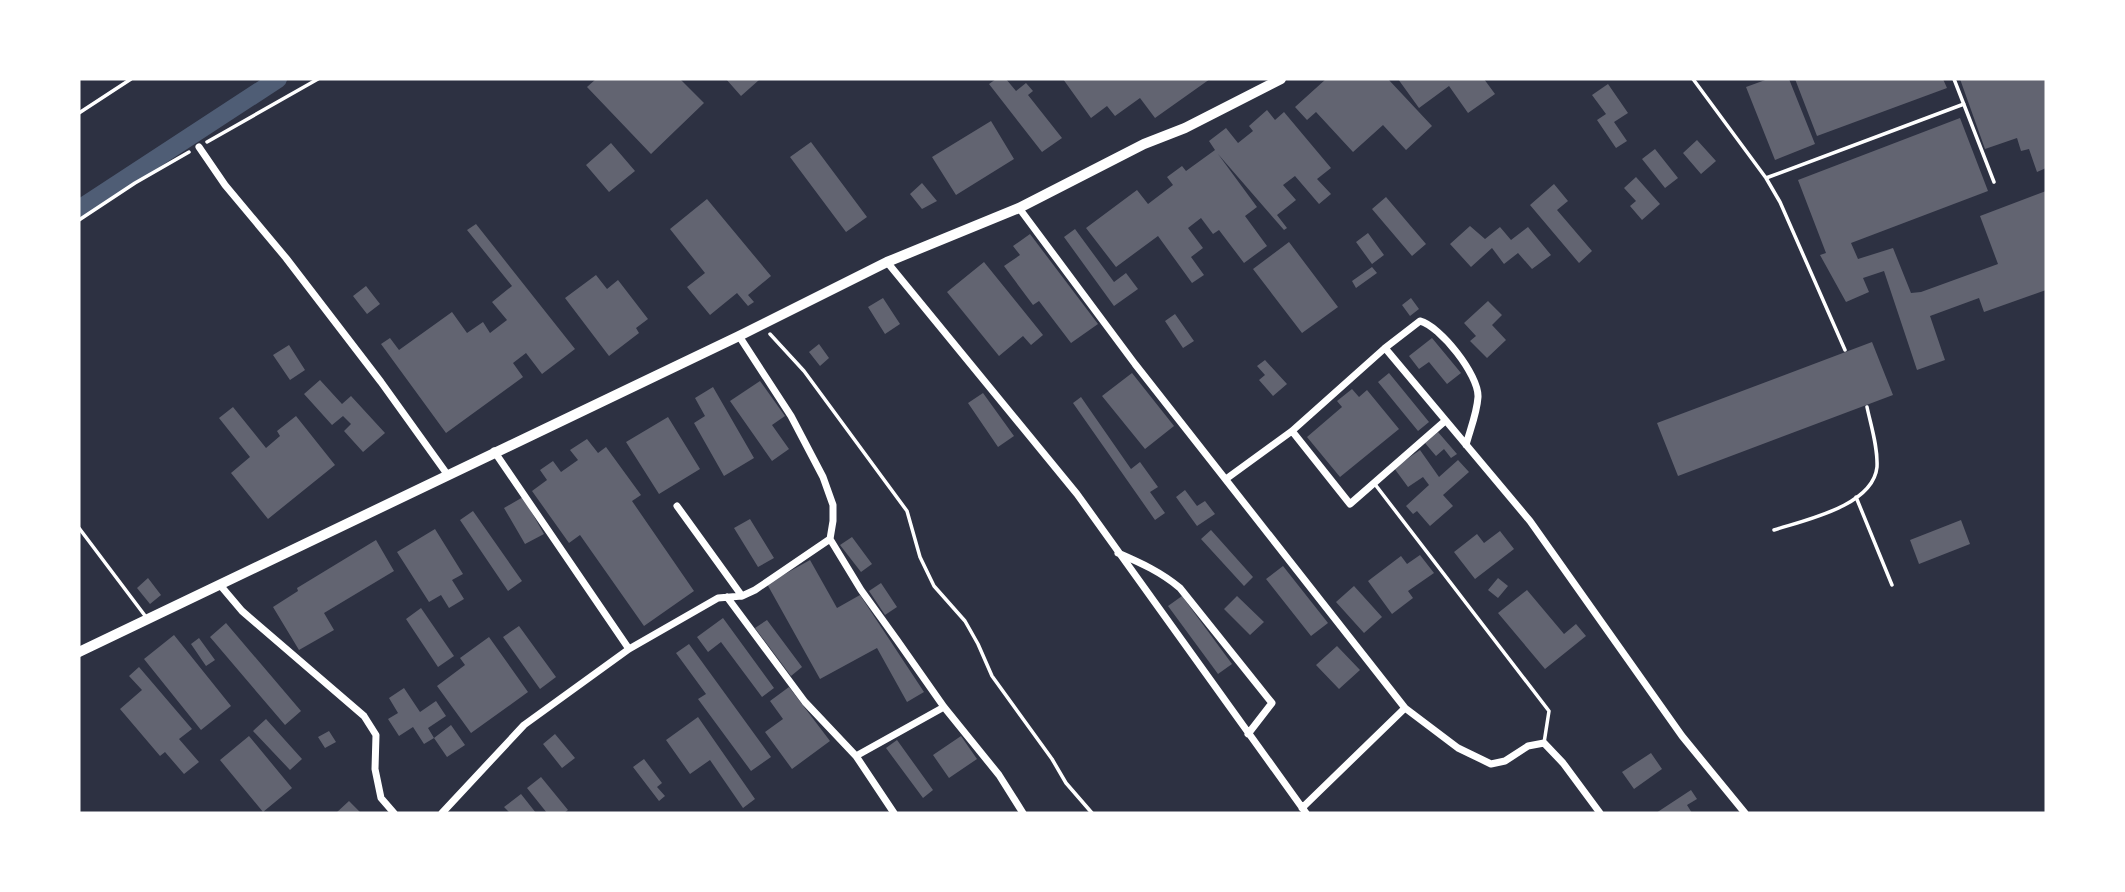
<svg xmlns="http://www.w3.org/2000/svg" width="2125" height="892" font-family="Manrope,sans-serif">
	<rect width="100%" height="100%" fill="#2d3142"/>
	<g fill="none" stroke-linecap="round" stroke-linejoin="round">
		<path stroke="#4f5d75" stroke-width="18" d="M79 209 278 79"/>
	</g>
	<path fill="#626471" d="M596 79H680L704 103 651 154 587 87Z
		M726 79H758L759 80 741 96Z
		M996 79H1006L1016 91 1026 83 1033 91 1028 95 1062 138 1042 152 989 84Z
		M1063 79H1210L1155 118 1140 98 1115 116 1107 106 1091 118Z
		M1326 79H1388L1432 126 1406 150 1383 125 1353 152 1316 112 1307 120 1295 107Z
		M1398 79H1484L1495 94 1468 113 1449 86 1419 108Z
		M1768 79H1789L1815 144 1775 160 1746 87Z
		M1795 79H1943L1947 88 1817 136Z
		M1960 79H2046V168L2037 172 2029 149 2021 151 2017 138 1985 149Z
		M1608 84 1628 113 1614 122 1627 141 1616 148 1597 120 1606 114 1592 95Z
		M1267 110 1275 120 1284 112 1331 168 1317 179 1331 194 1319 204 1295 176 1283 185 1296 200 1277 215 1287 228 1284 230 1218 154 1257 207 1245 216 1267 246 1244 263 1219 230 1213 234 1201 218 1188 228 1203 248 1191 257 1204 275 1192 283 1158 236 1116 267 1086 228 1137 190 1148 204 1173 185 1167 177 1182 166 1186 171 1215 150 1209 141 1226 128 1238 143 1253 131 1249 126Z
		M1960 118 1988 191 1851 243 1858 259 1893 248 1911 293 1921 292 1998 264 1980 216 2046 191V290L1984 312 1979 298 1930 316 1945 360 1917 370 1884 271 1863 278 1869 292 1846 302 1820 255 1826 253 1798 180Z
		M991 121 1014 159 956 195 932 157Z
		M1697 140 1716 161 1701 174 1683 153Z
		M811 142 867 217 846 232 790 157Z
		M611 143 635 171 609 192 586 165Z
		M1655 149 1678 178 1665 188 1642 159Z
		M1636 177 1660 204 1642 220 1630 206 1636 201 1624 188Z
		M922 183 937 201 922 209 910 194Z
		M1554 184 1568 201 1557 210 1592 251 1579 263 1530 205Z
		M1386 197 1426 244 1412 256 1372 209Z
		M707 199 771 276 748 295 754 302 748 306 737 293 710 315 687 287 705 273 670 229Z
		M476 224 575 349 542 374 526 353 513 363 523 377 446 433 381 344 390 338 399 350 452 312 467 333 483 322 490 333 507 320 492 302 512 286 467 230Z
		M1470 226 1485 239 1500 227 1511 240 1528 227 1551 255 1532 269 1518 253 1504 264 1492 248 1471 267 1450 244Z
		M1075 229 1114 282 1126 273 1138 289 1114 306 1064 237Z
		M1368 233 1384 255 1372 264 1356 242Z
		M1030 234 1098 324 1071 343 1039 301 1033 305 1004 266 1020 255 1013 246Z
		M1289 242 1338 307 1302 333 1253 269Z
		M984 262 1043 335 1031 345 1023 336 999 356 947 292Z
		M1372 267 1377 273 1356 288 1352 281Z
		M596 275 607 289 618 280 648 319 636 328 639 333 609 356 565 298Z
		M366 286 380 304 367 314 353 296Z
		M883 298 900 324 885 334 868 307Z
		M1411 298 1419 309 1410 316 1402 305Z
		M1488 301 1502 315 1492 325 1506 340 1487 358 1470 341 1476 336 1464 323Z
		M1175 314 1194 341 1183 348 1165 321Z
		M1432 338 1461 373 1447 384 1429 362 1419 369 1409 356Z
		M1872 342 1893 395 1678 476 1657 423Z
		M819 344 829 358 820 366 809 352Z
		M289 345 305 370 290 380 273 355Z
		M1265 360 1287 384 1273 396 1259 380 1265 375 1257 366Z
		M1132 373 1174 426 1145 449 1102 396Z
		M1389 373 1429 422 1418 431 1378 382Z
		M320 380 342 404 351 396 385 433 363 452 344 431 351 424 343 416 332 425 304 394Z
		M760 381 785 416 772 425 789 449 772 461 730 401Z
		M713 387 754 458 724 476 694 423 705 416 695 398Z
		M1352 389 1359 397 1367 390 1399 429 1340 477 1307 437 1342 407 1337 401Z
		M983 393 1014 436 998 447 968 403Z
		M1081 397 1131 469 1140 462 1158 487 1150 492 1165 513 1155 520 1073 403Z
		M233 407 266 448 280 436 277 431 296 416 335 465 268 519 231 473 250 457 219 418Z
		M668 417 700 469 659 494 626 442Z
		M1438 432 1457 454 1451 458 1444 449 1436 456 1425 443Z
		M587 439 598 453 606 447 641 495 632 501 694 591 644 626 580 535 569 543 532 491 547 480 540 470 553 461 561 472 578 460 570 450Z
		M1420 450 1439 477 1458 460 1469 472 1443 495 1453 506 1430 526 1417 511 1413 514 1406 506 1429 485 1423 477 1408 487 1394 468Z
		M1185 490 1197 506 1205 501 1215 514 1197 526 1176 497Z
		M523 497 544 534 525 544 504 508Z
		M473 511 522 581 508 591 460 520Z
		M750 519 774 558 758 567 734 528Z
		M1961 520 1970 544 1919 564 1910 540Z
		M435 529 463 574 452 580 464 599 449 608 441 595 429 602 397 552Z
		M1211 530 1253 577 1244 586 1201 539Z
		M1500 531 1514 549 1475 579 1454 552 1477 534 1484 543Z
		M852 537 872 564 861 572 840 545Z
		M376 540 394 571 324 613 334 630 299 650 273 607 298 591 297 588Z
		M1420 555 1434 573 1408 591 1413 598 1392 614 1368 581 1401 556 1407 564Z
		M810 560 837 608 860 595 924 692 907 702 877 648 820 679 767 584Z
		M1283 566 1328 623 1311 636 1266 579Z
		M148 578 161 595 150 604 137 588Z
		M1498 578 1508 586 1498 598 1488 590Z
		M881 583 897 607 885 615 869 591Z
		M1354 586 1382 617 1364 633 1336 602Z
		M1527 590 1564 634 1576 624 1586 636 1545 669 1498 613Z
		M1182 596 1232 664 1218 674 1168 606Z
		M1237 596 1264 622 1250 635 1224 609Z
		M421 608 454 656 438 667 406 619Z
		M723 618 774 688 762 697 721 642 708 652 697 637Z
		M767 620 802 667 791 676 755 628Z
		M226 623 301 711 285 725 210 637Z
		M519 626 556 677 540 689 503 637Z
		M174 635 231 706 201 730 144 659Z
		M489 637 528 692 471 733 437 686 465 665 460 658Z
		M199 638 215 660 206 666 191 644Z
		M689 644 771 757 751 771 698 699 706 694 676 653Z
		M1337 646 1360 670 1339 689 1316 665Z
		M139 667 192 729 179 739 199 762 184 774 165 752 160 756 120 709 142 690 129 676Z
		M789 687 830 741 792 769 765 732 783 719 770 701Z
		M404 688 420 712 436 701 446 716 428 728 434 738 424 744 413 727 399 736 388 719 398 713 389 698Z
		M698 717 755 799 743 808 710 760 690 774 666 740Z
		M266 719 302 759 290 770 253 731Z
		M451 725 465 745 447 757 434 738Z
		M329 731 336 742 325 748 318 737Z
		M555 734 575 758 562 768 543 744Z
		M249 736 292 788 263 812 220 760Z
		M961 736 977 759 949 778 933 755Z
		M897 740 933 790 923 798 886 748Z
		M1651 753 1662 769 1634 789 1622 772Z
		M644 759 662 783 657 787 665 796 659 801 633 767Z
		M541 777 568 810 564 813H547L527 788Z
		M1691 790 1697 799 1687 805 1692 813H1656Z
		M521 794 536 813H510L504 807Z
		M349 801 361 813H336Z"/>
	<g fill="none" stroke-linecap="round" stroke-linejoin="round">
		<path stroke="#fff" stroke-width="3.5" d="M79 113 131 79
			M207 142 318 79
			M79 220 135 183 189 152
			M770 334 804 371 907 511 920 557 934 586 965 621 978 644 992 676 1052 759 1066 783 1092 813"/>
		<path stroke="#fff" stroke-width="3.5" d="M1693 79 1766 178 1780 202 1845 350
			M1954 79 1994 182
			M1766 178 1964 104
			M1374 483 1549 711 1544 743
			M1856 497 1892 585
			M79 528 146 617
			M1774 530C1805 520 1873 506 1877 467 1878 447 1871 426 1867 407"/>
		<path stroke="#fff" stroke-width="7" d="M199 147 225 185 286 258 381 382 447 474
			M1019 208 1135 364 1405 708 1458 748 1491 764 1505 761 1528 746 1544 743 1563 763 1600 813
			M887 262 1077 494 1306 813
			M739 336 791 416 823 477 833 505V521L830 539 861 590 897 640 944 707 999 775 1023 813
			M1385 348 1530 521 1682 736 1745 813
			M1292 431 1350 504 1445 421
			M494 451 629 649
			M1226 479 1292 431 1385 348 1420 321C1440 326 1479 375 1478 397 1477 413 1470 430 1466 445
			M677 506 742 596
			M1118 553C1141 563 1161 572 1180 588L1272 703 1248 734
			M220 585 242 611 364 716 376 735 375 769 381 798 394 813
			M727 597 805 702 856 756 894 813
			M856 756 944 707
			M1302 808 1405 708
			M442 813 524 725 629 649 718 598 742 596 755 590 830 539"/>
		<path stroke="#fff" stroke-width="10" d="M79 652 739 336 887 262 1019 208 1144 144 1185 128 1281 79"/>
	</g>
	<rect width="2125" height="892" fill="none" stroke="#ffffff" stroke-width="161"/>
</svg>
